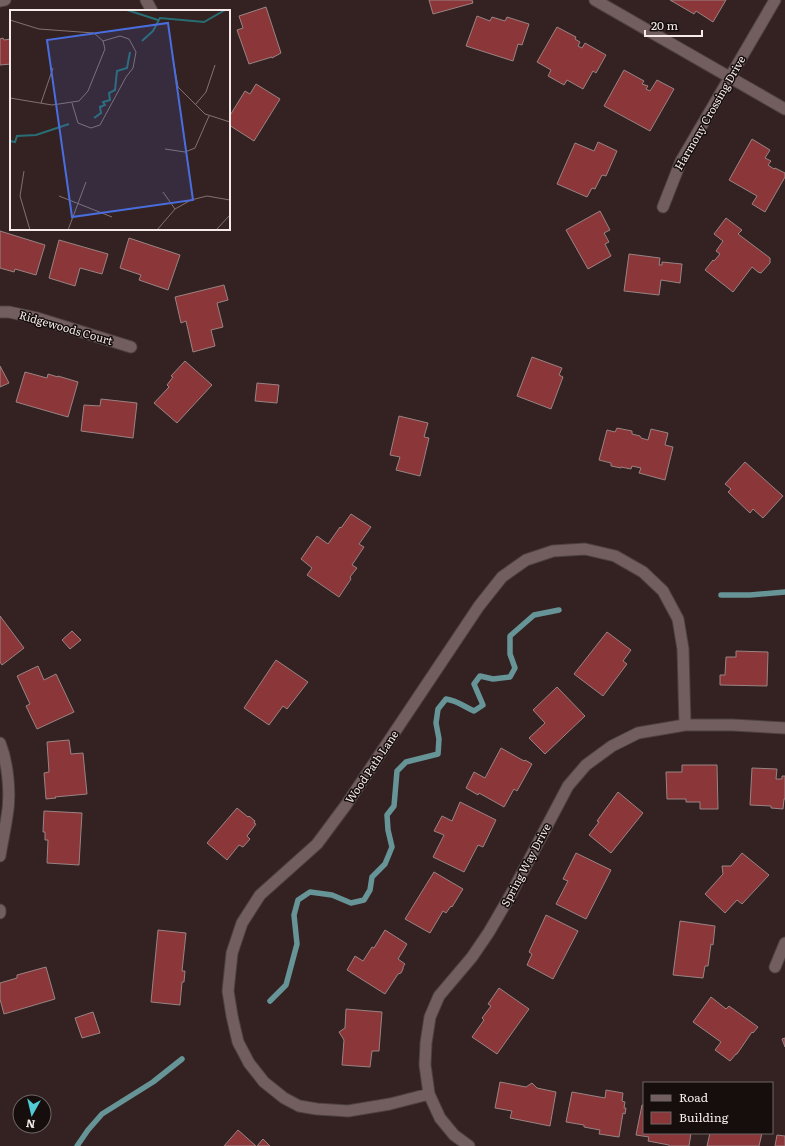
<svg xmlns="http://www.w3.org/2000/svg" width="785" height="1146" font-family="Literata,serif">
	<rect width="100%" height="100%" fill="#332221"/>
	<g fill="none" stroke-linecap="round" stroke-linejoin="round">
		<path stroke="#669497" stroke-width="5.5" d="M721 595H750L785 592
			M270 1001 286 985 297 944 294 915 298 900 310 892 332 895 351 903 364 900 370 890 372 877 385 864 392 847 388 830 387 815 394 806 397 771 406 762 438 754 439 739 436 723 438 709 446 699C458 701 463 706 474 711L483 705 474 684 480 676 493 679 510 677 515 668 510 654V636L534 615 559 610
			M77 1146 88 1130 102 1114 153 1082 182 1059"/>
	</g>
	<path fill="#8b373a" stroke="#998383" d="M429 0H472L473 3 433 14Z
		M670 0H726L713 22 696 11 694 14Z
		M266 7 281 53 272 58V57L249 64 237 30 243 28 239 16Z
		M477 16 490 21 492 17 505 21 507 17 529 24 522 45 518 44 513 61 466 46Z
		M557 27 576 37 575 39 580 42 578 46 582 48 585 43 606 55 596 73 593 71 583 89 567 80 564 85 548 76 551 70 537 62Z
		M3 38 4 40 11 39V64L0 65V39Z
		M624 70 644 81 642 84 648 86 646 89 650 91 657 80 674 89 650 131 604 106Z
		M256 84 280 99 254 141 229 125V117L245 91 250 94Z
		M752 139 770 150 765 158 771 161 768 165 774 169 775 168 785 173V177L765 212 752 204 757 196 729 180Z
		M598 142 617 151 606 176 602 175 595 189 592 188 587 197 557 184 575 143 594 151Z
		M600 211 610 230 604 233 609 242 605 244 611 256 588 269 566 230Z
		M726 218 742 230 738 234 770 258V263L761 273 758 272 752 267 733 292 705 270 713 260 714 261 720 254 716 251 723 241 714 234Z
		M0 231 45 245 36 275 15 269 14 272 0 268Z
		M129 238 180 255 168 290 139 280 141 275 120 268Z
		M59 240 108 254 102 274 80 268 75 286 49 278Z
		M629 254 660 258 659 265H662V262L682 264 680 283 661 280 659 295 624 291Z
		M224 285 228 300 217 303 223 327 211 330 215 346 193 352 186 321 181 323 175 297Z
		M532 357 562 368 559 375 563 377 551 409 517 396Z
		M185 361 212 385 177 423 154 403 169 387 167 385 173 377 171 376Z
		M0 366 9 383 0 387Z
		M25 372 47 378 48 374 58 377V376L78 382 68 417 16 402Z
		M257 383 279 385 277 403 255 401Z
		M101 399 137 403 133 438 81 431 84 405 100 406Z
		M399 416 428 423 424 437 429 438 420 476 396 470 400 457 390 455Z
		M617 428 632 431V434L640 436 641 438 648 440 651 429 668 433 665 445 673 447 665 480 639 473 641 468 632 466 631 469 621 467V468L611 466V463L599 460 607 430 615 432Z
		M745 462 783 496 763 518 753 509 750 513 728 492 731 489 725 484Z
		M351 514 371 527 359 544 364 547 352 565 357 568 350 577 351 579 339 597 307 575 312 568 301 559 317 536 328 544 340 527 341 528Z
		M0 616 24 648 2 665 0 662Z
		M72 631 81 640 70 649 62 640Z
		M607 632 631 650 623 661 627 664 603 696 574 674Z
		M736 651 768 652 767 686 720 685V675H725L726 657H736Z
		M276 660 308 682 287 709 283 706 269 725 244 708Z
		M38 666 44 680 56 674 74 712 37 729 26 706 30 704 17 676Z
		M557 687 585 716 545 754 529 738 545 723 533 710Z
		M69 740 71 754 83 753 87 794 55 797 56 798 46 799 44 773 49 772 47 742Z
		M501 748 524 761 525 760 532 764 517 791 514 789 504 807 479 793 478 795 466 788 474 772 485 778Z
		M682 765H717L718 809H700V802H686V799H667L666 772H682Z
		M752 768 777 769 776 779H782V776H785V799H784L783 809 771 808V806L750 805Z
		M618 792 643 813 611 853 589 835 599 822 597 821Z
		M460 802 496 820 483 847 478 845 464 872 433 857 444 835 434 831 442 816 452 821Z
		M237 808 248 817 249 816 255 821 254 823 256 824 247 836 250 839 243 847 239 845 227 860 207 843Z
		M44 811 82 813 79 865 47 863 48 840H45V832H43Z
		M576 853 611 870 586 919 556 904 568 881 563 879Z
		M742 853 769 875 742 904 737 900 725 913 705 894 723 874 722 866H731Z
		M434 872 463 889 452 907 451 906 446 913 443 911 430 933 405 919Z
		M546 915 578 931 553 979 527 965 532 954 529 952Z
		M680 921 715 926 713 945 711 944 708 966H705L703 978 673 975Z
		M158 930 186 933 182 971H185L184 982H182L180 1005 151 1002Z
		M385 930 407 944 398 959 405 964 403 967V969L401 973 398 974 385 994 347 970 355 956 363 961 372 947 374 948Z
		M46 967 55 999 4 1014 0 999V983L17 978V975Z
		M499 988 529 1009 497 1054 472 1037 484 1020 482 1018 491 1006 488 1004Z
		M711 997 726 1009 729 1006 758 1027 753 1033 752 1032 737 1054H736L730 1061 715 1050 721 1042 693 1022Z
		M346 1009 382 1012 379 1051H372L370 1067 342 1065 344 1040 339 1032 345 1028Z
		M93 1012 100 1033 82 1038 75 1018Z
		M785 1038V1047L782 1039Z
		M500 1082 526 1087 532 1083 537 1088 556 1092 550 1126 510 1118 512 1111 495 1108Z
		M606 1090 623 1093 622 1101 625 1102 624 1108H626L625 1114 623 1113 619 1137 599 1134 600 1130 584 1127V1125L566 1122 572 1092 605 1098Z
		M642 1105H644V1133H691L689 1146H669V1145L648 1141 649 1137 636 1135Z
		M238 1130 256 1146H224Z
		M710 1133H762L759 1146H707Z
		M777 1135 785 1136V1146H775Z
		M263 1139 270 1146H257Z"/>
	<g fill="none" stroke-linecap="round" stroke-linejoin="round">
		<g stroke="#4f4141" stroke-width="13">
			<path id="minor" d="M146 0 152 11
				M595 0 785 109
				M0 1 5 0
				M663 207 681 161 775 0
				M0 312H9L37 318 131 347
				M0 743C8 763 11 795 7 816 5 830 2 843 0 856
				M0 910V913
				M775 967 785 943
				M429 1094 390 1104 348 1111 317 1109 299 1106 284 1098 264 1082 249 1063 238 1042 232 1016 228 991 232 953 242 923 260 895 317 844 346 805 479 606 502 577 526 560 553 551 585 549 615 556 643 572 663 591 678 619 683 649 685 725
				M469 1146 454 1135 440 1118 429 1094 425 1065 426 1043 430 1017 439 996 472 957 489 932 511 894 568 786 586 765 612 746 638 733 685 725H732L785 728"/>
		</g>
		<use href="#minor" stroke="#725e5e" stroke-width="11"/>
	</g>
	<g text-anchor="middle" stroke-width="3" stroke-linejoin="round" paint-order="stroke">
		<g font-size="11" fill="#f7ebea" stroke="#150e0d">
			<text transform="translate(710 113) rotate(-60)" y="4">Harmony Crossing Drive</text>
			<text transform="translate(66 328) rotate(16)" y="4">Ridgewoods Court</text>
			<text transform="translate(372 767) rotate(-56)" y="4">Wood Path Lane</text>
			<text transform="translate(526 865) rotate(-62)" y="4">Spring Way Drive</text>
		</g>
	</g>
	<g transform="translate(10 10)">
		<rect width="220" height="220" fill="#332221"/>
		<path fill="none" stroke="#286e74" stroke-width="2" d="M117 0 148 10M132 31 143 21 150 8 194 12 215 0M84 108 91 103 90 97 95 95 93 92 100 90 99 83 105 80 107 61 117 58 120 42M0 131 5 132 7 126 26 125 59 114"/>
		<path fill="none" stroke="#817271" stroke-width="1" d="M0 10 29 19 84 23 93 31 95 39 78 81 69 91 42 95 0 88M163 49 168 77 195 104 220 112M31 93 43 58M62 93 68 113 81 118 90 115 116 67 123 58 126 42 119 29 110 26 93 31M185 95 196 82 205 55M155 139 175 142 185 138 199 106M14 161 10 186 20 220M153 182 165 199M49 186 102 207M58 220 76 172M147 220 165 199 181 190 197 186 220 190M206 220 220 205"/>
		<path fill="#496ddc" fill-opacity="0.15" stroke="#496ddc" stroke-width="2" d="M158 13 183 190 62 207 37 30Z"/>
		<rect width="220" height="220" fill="none" stroke="#f7ebea" stroke-width="2"/>
	</g>
	<rect x="643" y="1082" width="130" height="52" fill="#150e0d" stroke="#6f6665"/>
	<rect x="651" y="1095" width="20" height="6" fill="#725e5e" stroke="#6f6665"/>
	<text x="679" y="1102" font-size="12" fill="#f7ebea">Road</text>
	<rect x="651" y="1112" width="20" height="12" fill="#8b373a" stroke="#6f6665"/>
	<text x="679" y="1122" font-size="12" fill="#f7ebea">Building</text>
	<g transform="translate(32 1114) rotate(188)"><circle r="19" fill="#150e0d" stroke="#6f6665"/>
	<path d="M0-3L7 15L0 10L-7 15Z" fill="#52cbd7"/>
	<text y="-6" font-size="11" font-weight="bold" text-anchor="middle" fill="#f7ebea">N</text>
	</g>
	<path d="M645 30v6h57v-6" fill="none" stroke="#f7ebea" stroke-width="2"/>
	<text x="651" y="30" font-size="12" fill="#f7ebea" stroke="#150e0d" stroke-width="3" paint-order="stroke">20 m</text>
</svg>
